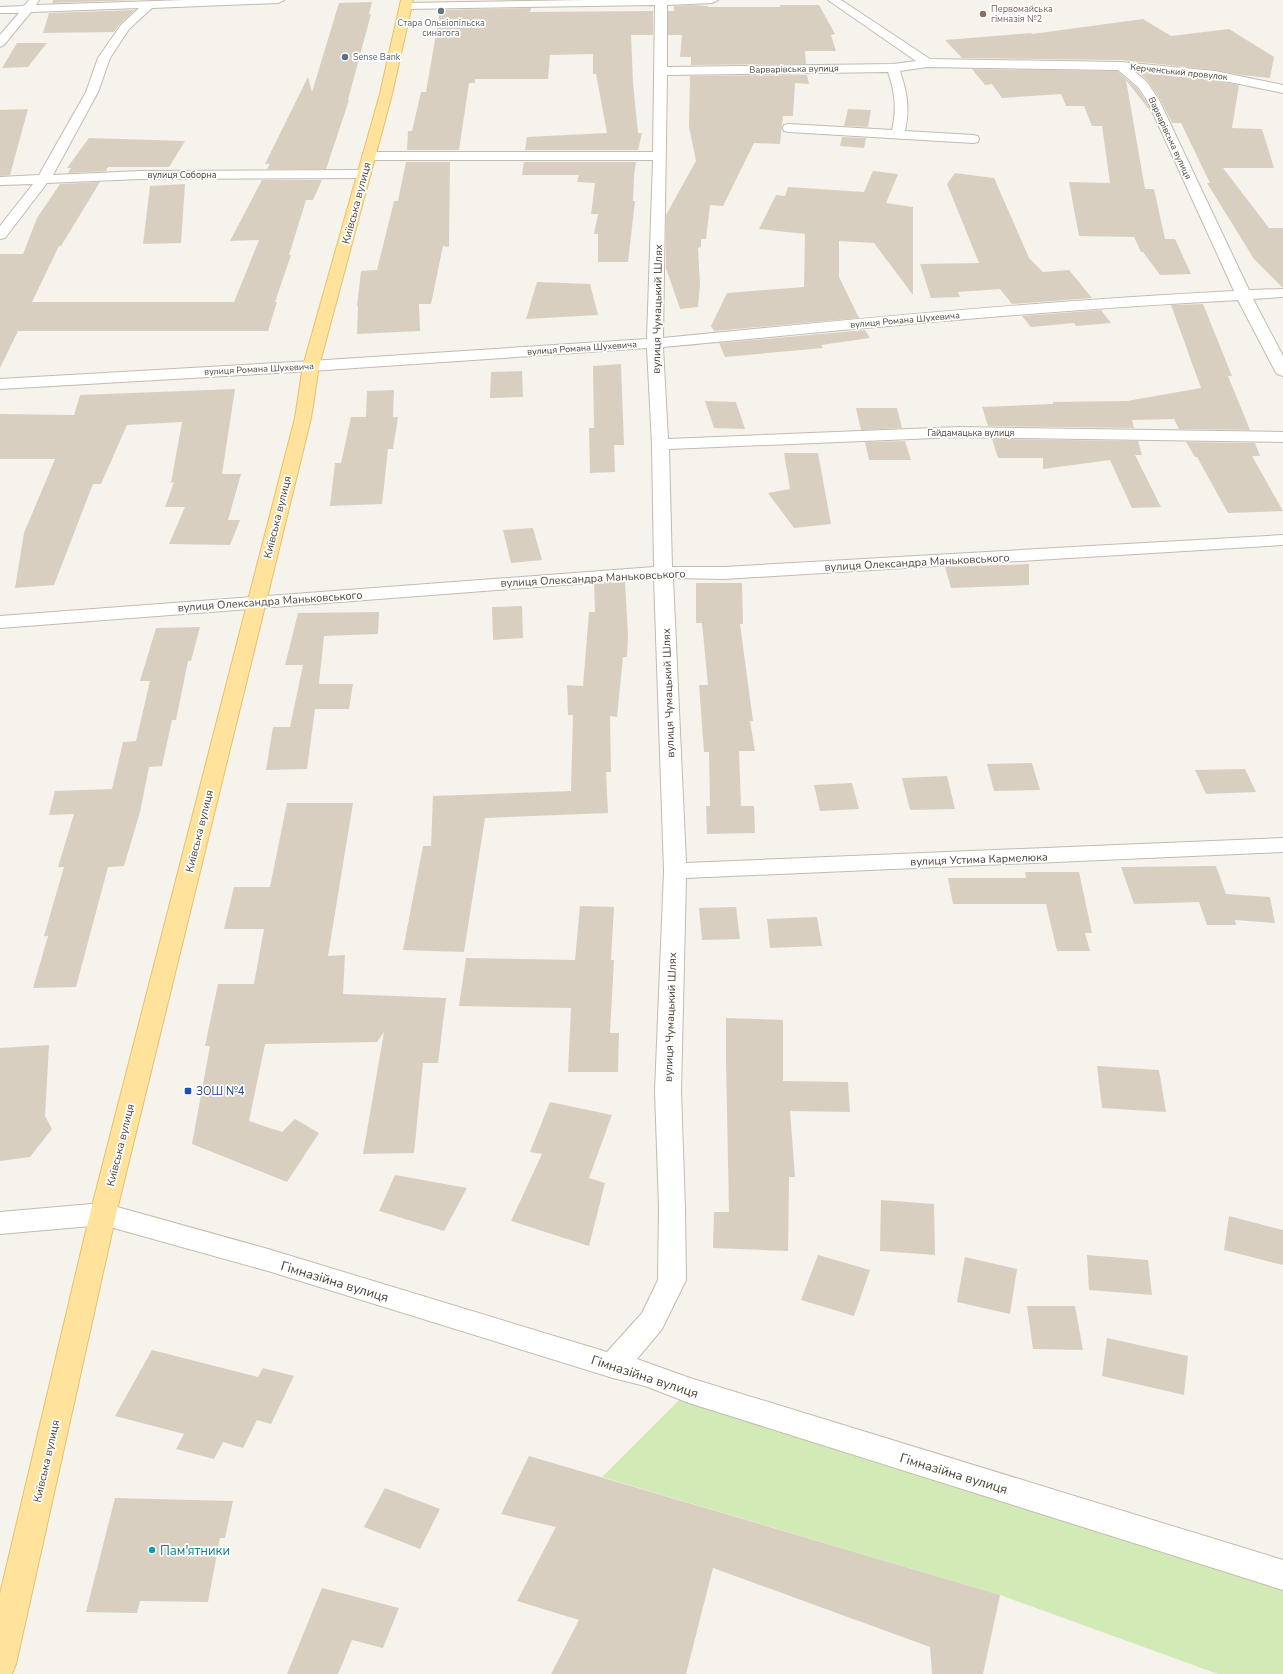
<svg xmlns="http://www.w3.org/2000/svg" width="1283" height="1674" font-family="'Nunito Sans',sans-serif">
	<rect width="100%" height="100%" fill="#f6f3ec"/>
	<path fill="#d2eab5" d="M689 1390 1283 1575V1674H1218L1000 1595 602 1477Z"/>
	<path fill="#d8cfc1" d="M53 0H136L52 3Z
		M372 2 369 14H371L348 100H349L326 169H267L270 164H265L308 77 312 92 339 3Z
		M693 5 708 6V7H780V5H819L835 34 831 35 836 51H805L806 64 691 65V57H680L682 35H668V11H674V6Z
		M531 8 530 12 653 11V35H631L633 83 638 133H642L638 150H525L527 137 607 133 596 74H593V54L550 55 548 79H475V83H469L459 150H407L408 131H412L421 92H426L440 10Z
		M135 10 120 24 114 32 43 33 49 13Z
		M1143 19 1171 36 1229 29 1274 57 1270 78 1241 75 1215 70 1121 60 962 58 945 40 1031 33 1032 34Z
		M17 43H47L28 67 2 68Z
		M972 69 1117 71 1137 88 1146 101 1151 112 1126 80 1145 189H1154L1165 239H1175L1191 274 1160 275 1143 252H1141L1134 237 1079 236 1069 182 1110 183 1102 126H1092L1084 106H1066L1061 94 1002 98 992 84 985 85Z
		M1139 73 1215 80 1239 85 1232 128 1262 129 1274 168H1223L1269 228H1283V288L1254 259 1207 183H1210L1181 123H1172L1160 99 1148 81Z
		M807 75 809 84 795 83 793 116H783L780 144 754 143 723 206 710 205 706 239H701V247L698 248 700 285 698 307 680 309 666 268V215L696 161 689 127 690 76Z
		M28 109 10 175 0 176V110Z
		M848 109 871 110 868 127 844 126Z
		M842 137 866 138 864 148 840 146Z
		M89 138 185 141 169 167H108L106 171 68 173 71 168H67Z
		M406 162H450L449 247 443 246 431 304H419L420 331 357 334 358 306H357L361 271 377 270 394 201H398Z
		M524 162H636L634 176 633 201H635L628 262H598V234H594L598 214H591L595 183 577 182 579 175H522Z
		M873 171 898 174 886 203 913 207V295L874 243 839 241V277L859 318 714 331 711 326 727 293 804 287 805 234 759 229 776 195 785 196 788 187 864 192Z
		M955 173 994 178 1029 258 1043 272 1069 270 1092 298 1012 304 1000 289 958 292 960 297 931 298 920 264 979 263 947 184Z
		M262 180H322L313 200H306L289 255H291L275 302H277L268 331H18L0 368V254H23L37 218 60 184 100 182 61 246H59L32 302H234L259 240 230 241Z
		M185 184 181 243 143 244 150 186Z
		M537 282 590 284 598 315 526 319Z
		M1203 304 1232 376H1228L1250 430 1179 429 1174 419 1132 420 1134 428 988 426 982 407 1053 404V402L1127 401 1201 388 1171 305Z
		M1101 310 1111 323 1076 326 1074 323 1031 327 1022 316Z
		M865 330 870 338 821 345 823 348 725 357 719 343Z
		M621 364 624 445H614L615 472 590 473 589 428H594L593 366Z
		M522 371 523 397 490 398 491 372Z
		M235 389 222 474H241L228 520H240L230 545 169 544 185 507H165L174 482 171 483 182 422 127 425 101 484H93L54 585 15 588 24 533 55 459H0V414L74 415 80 395Z
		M394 390 393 417H398L393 449H388L382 504 330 506 335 463H341L351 417H366L367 391Z
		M705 401 736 402 745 429 714 428Z
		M856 408H897L902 428 861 430Z
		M992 439 1138 441 1142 455H1135L1161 507 1132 508 1110 460 1043 469V458H998Z
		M905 441 911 460H869L865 442Z
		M1186 442 1255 443 1260 456H1252L1283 511 1228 513 1197 457H1195Z
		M784 453H818L831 524 794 528 768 493 790 489Z
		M533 528 542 560 511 563 503 530Z
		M1029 564V585L951 588 945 567Z
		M625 582 628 635 627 657H623L617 717 610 716 611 772H606L608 813 485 818 464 952 403 950 423 846H431L433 796 571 791 573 715H568L567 685 583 686 589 612H595L594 584Z
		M696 583H742L743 624H740L753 721H750L755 751H739L741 806H754L755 833 707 834 706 806H710L709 752H704L699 685H708L702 623H696Z
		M522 606 523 638 493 640 492 607Z
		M379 612 378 634 324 636 319 684H353L349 709H315L307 769 266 770 273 727H290L303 665H285L298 613Z
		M200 627 191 661H188L176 720H172L162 766 149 767 140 812 124 866 108 867 76 987 33 988 48 936H44L64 867H58L74 814 49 815 55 791 112 789 123 742 136 741 150 681H140L156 628Z
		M1032 763 1040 790 994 791 987 764Z
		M1245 769 1256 792 1206 794 1195 770Z
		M947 776 955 809 910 810 902 778Z
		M852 783 859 809 820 811 814 785Z
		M287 803H353L328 956 345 955 343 994 446 998 438 1063H423L414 1153 363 1154 384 1032 377 1042 265 1044 249 1121 282 1132 295 1119 319 1133 287 1182 192 1144 210 1046H205L218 984H254L264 929H224L234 887H270Z
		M1216 866 1226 894 1270 897 1275 923 1235 920 1236 925H1207L1199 902 1134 904 1121 867Z
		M1025 872H1079L1092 933H1085L1090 951H1057L1046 904H953L948 878H1026Z
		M580 906 614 907 611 960H614L610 1033H619L618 1072H568L571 1008 459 1006 466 958 575 960Z
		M736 907 740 939 702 940 699 908Z
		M817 917 822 946 770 948 767 919Z
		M726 1018 783 1020V1081L848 1082 850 1112 790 1111 795 1177H789L788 1251 713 1248 714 1212H729L726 1061Z
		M49 1045 45 1116 52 1129 30 1157 0 1161V1048Z
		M1097 1066 1159 1070 1166 1112 1102 1108Z
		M550 1102 612 1115 589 1178 605 1183 589 1246 511 1221 542 1154 530 1152Z
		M395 1175 467 1188 444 1231 379 1211Z
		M881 1200 934 1204 935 1255 880 1251Z
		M1229 1216 1283 1230V1265L1224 1250Z
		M818 1255 870 1270 854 1316 801 1300Z
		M1087 1255 1148 1260 1152 1295 1089 1290Z
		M965 1257 1017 1269 1010 1314 957 1302Z
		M1027 1306H1075L1083 1350 1033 1349Z
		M1107 1338 1188 1356 1184 1395 1102 1376Z
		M152 1350 258 1377 263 1368 294 1376 271 1424 257 1420 243 1448 223 1442 214 1459 176 1449 184 1434 115 1416Z
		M529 1456 1000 1595 983 1674H932L930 1647 713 1568 686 1674H551L579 1620 517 1601 556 1527 501 1514Z
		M385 1488 440 1509 420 1549 364 1527Z
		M115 1498 233 1501 225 1538H220L208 1602 140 1601 137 1613 86 1612Z
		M322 1588 399 1608 383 1648 352 1640 338 1674H287Z"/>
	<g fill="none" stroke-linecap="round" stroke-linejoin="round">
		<g stroke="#c2bbae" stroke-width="2">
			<path id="street" d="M29 0H39L36 5 185 0H284L278 3 152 8 129 29 110 58 98 92 53 175 140 171 364 170 369 171 371 174 369 177 364 178 140 179 47 183 5 238 0 239V226L33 184 0 185V177L39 175 86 92 98 58 121 25 139 8 31 12 4 45 0 47V35L19 13H0V7L24 6Z
				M589 0H718L712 3 667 5V67L893 64 916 61 828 0H841L930 59 1121 62 1215 71 1283 85V93L1215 79 1134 71 1147 82 1159 100 1249 290 1283 289V297L1253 299 1283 356V376L1277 374 1275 371 1238 300C1046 310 855 329 663 347L668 439 959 427 1283 432V442L959 437 669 449 672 567H724L1283 535V545L724 579 673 578 686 863 1283 838V852L686 878 681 1091 685 1208 686 1280 662 1329 637 1359 690 1378 1283 1560V1590L689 1403 645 1386 613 1378 268 1271 103 1225 0 1234V1212L103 1203 268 1249 607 1352 642 1313 658 1280 659 1208 655 1091 664 871 654 578 0 628V616L654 567 652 444 647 348 311 371 0 389V379L311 361 647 339 653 160H369L364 159 362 156 364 153 369 152H653L655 5 406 9 400 6 406 3ZM927 67 1118 70 1138 87 1147 100 1234 291C1043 301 853 319 663 338L667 75 888 72C895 92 897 109 892 130L789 124 784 125 783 128 784 131 789 132 973 143 978 142 979 139 978 136 973 135 905 131C910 109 907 92 900 71Z"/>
		</g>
		<g stroke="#e6c16a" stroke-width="2">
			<path id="primary" d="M401 0H413L392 94 319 366 311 418 116 1214 16 1664 12 1674H0V1594L90 1214 295 418 303 366 380 94Z"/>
		</g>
		<use href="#street" fill="#fff" fill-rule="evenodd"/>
		<use href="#primary" fill="#ffe39c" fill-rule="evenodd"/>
	</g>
	<circle fill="#6b7280" stroke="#fff" stroke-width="1.5" cx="441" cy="11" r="4"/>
	<circle fill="#8d6e63" stroke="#fff" stroke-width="1.5" cx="983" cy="14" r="4"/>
	<circle fill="#5c6f8a" stroke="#fff" stroke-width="1.5" cx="345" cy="57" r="4"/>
	<rect fill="#1a4fb4" stroke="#fff" stroke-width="1.5" x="184" y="1087" width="8" height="8" rx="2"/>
	<circle fill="#0f9aa8" stroke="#fff" stroke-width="1.5" cx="152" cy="1550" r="4"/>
	<g text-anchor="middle" stroke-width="3.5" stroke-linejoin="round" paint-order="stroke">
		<g font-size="9" fill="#785e54" stroke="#fff" text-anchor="start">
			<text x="991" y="12">Первомайська<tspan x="991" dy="10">гімназія №2</tspan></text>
		</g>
		<g font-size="9" fill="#5b616d" stroke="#fff">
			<text x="441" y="26">Стара Ольвіопільска<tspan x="441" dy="10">синагога</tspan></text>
		</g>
		<g font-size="9" fill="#4e5e75" stroke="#fff" text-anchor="start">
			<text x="353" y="60">Sense Bank</text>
		</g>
		<g font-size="9" fill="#4b4439" stroke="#fff">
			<text transform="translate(794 69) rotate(-1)" y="3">Варварівська вулиця</text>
			<text transform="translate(1179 72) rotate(6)" y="3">Керченський провулок</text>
			<text transform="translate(1170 138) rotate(65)" y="3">Варварівська вулиця</text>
			<text x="182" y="178">вулиця Соборна</text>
			<text transform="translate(905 320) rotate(-5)" y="3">вулиця Романа Шухевича</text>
			<text transform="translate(582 348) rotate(-4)" y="3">вулиця Романа Шухевича</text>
			<text transform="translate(259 369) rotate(-3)" y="3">вулиця Романа Шухевича</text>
			<text x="971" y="436">Гайдамацька вулиця</text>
		</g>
		<g font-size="11" fill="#4b4439" stroke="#fff">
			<text transform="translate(356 203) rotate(-75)" y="4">Київська вулиця</text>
			<text transform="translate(657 309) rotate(-89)" y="4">вулиця Чумацький Шлях</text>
			<text transform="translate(277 517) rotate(-76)" y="4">Київська вулиця</text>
			<text transform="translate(917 562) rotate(-3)" y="4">вулиця Олександра Маньковського</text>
			<text transform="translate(593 578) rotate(-3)" y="4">вулиця Олександра Маньковського</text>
			<text transform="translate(270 601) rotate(-4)" y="4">вулиця Олександра Маньковського</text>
			<text transform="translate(668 693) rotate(-92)" y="4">вулиця Чумацький Шлях</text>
			<text transform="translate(199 831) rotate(-76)" y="4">Київська вулиця</text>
			<text transform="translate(979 859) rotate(-2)" y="4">вулиця Устима Кармелюка</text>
			<text transform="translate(670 1017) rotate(-88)" y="4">вулиця Чумацький Шлях</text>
			<text transform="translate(120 1145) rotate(-76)" y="4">Київська вулиця</text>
			<text transform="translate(46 1461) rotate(-77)" y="4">Київська вулиця</text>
		</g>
		<g font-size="11" fill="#164399" stroke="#fff" text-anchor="start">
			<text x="196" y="1095">ЗОШ №4</text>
		</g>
		<g font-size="13" fill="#4b4439" stroke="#fff">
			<text transform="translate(335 1281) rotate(17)" y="5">Гімназійна вулиця</text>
			<text transform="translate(645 1376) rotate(18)" y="5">Гімназійна вулиця</text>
			<text transform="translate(954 1473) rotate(17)" y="5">Гімназійна вулиця</text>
		</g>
		<g font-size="13" fill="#0d838f" stroke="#fff" text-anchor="start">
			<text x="160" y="1555">Пам'ятники</text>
		</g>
	</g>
</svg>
